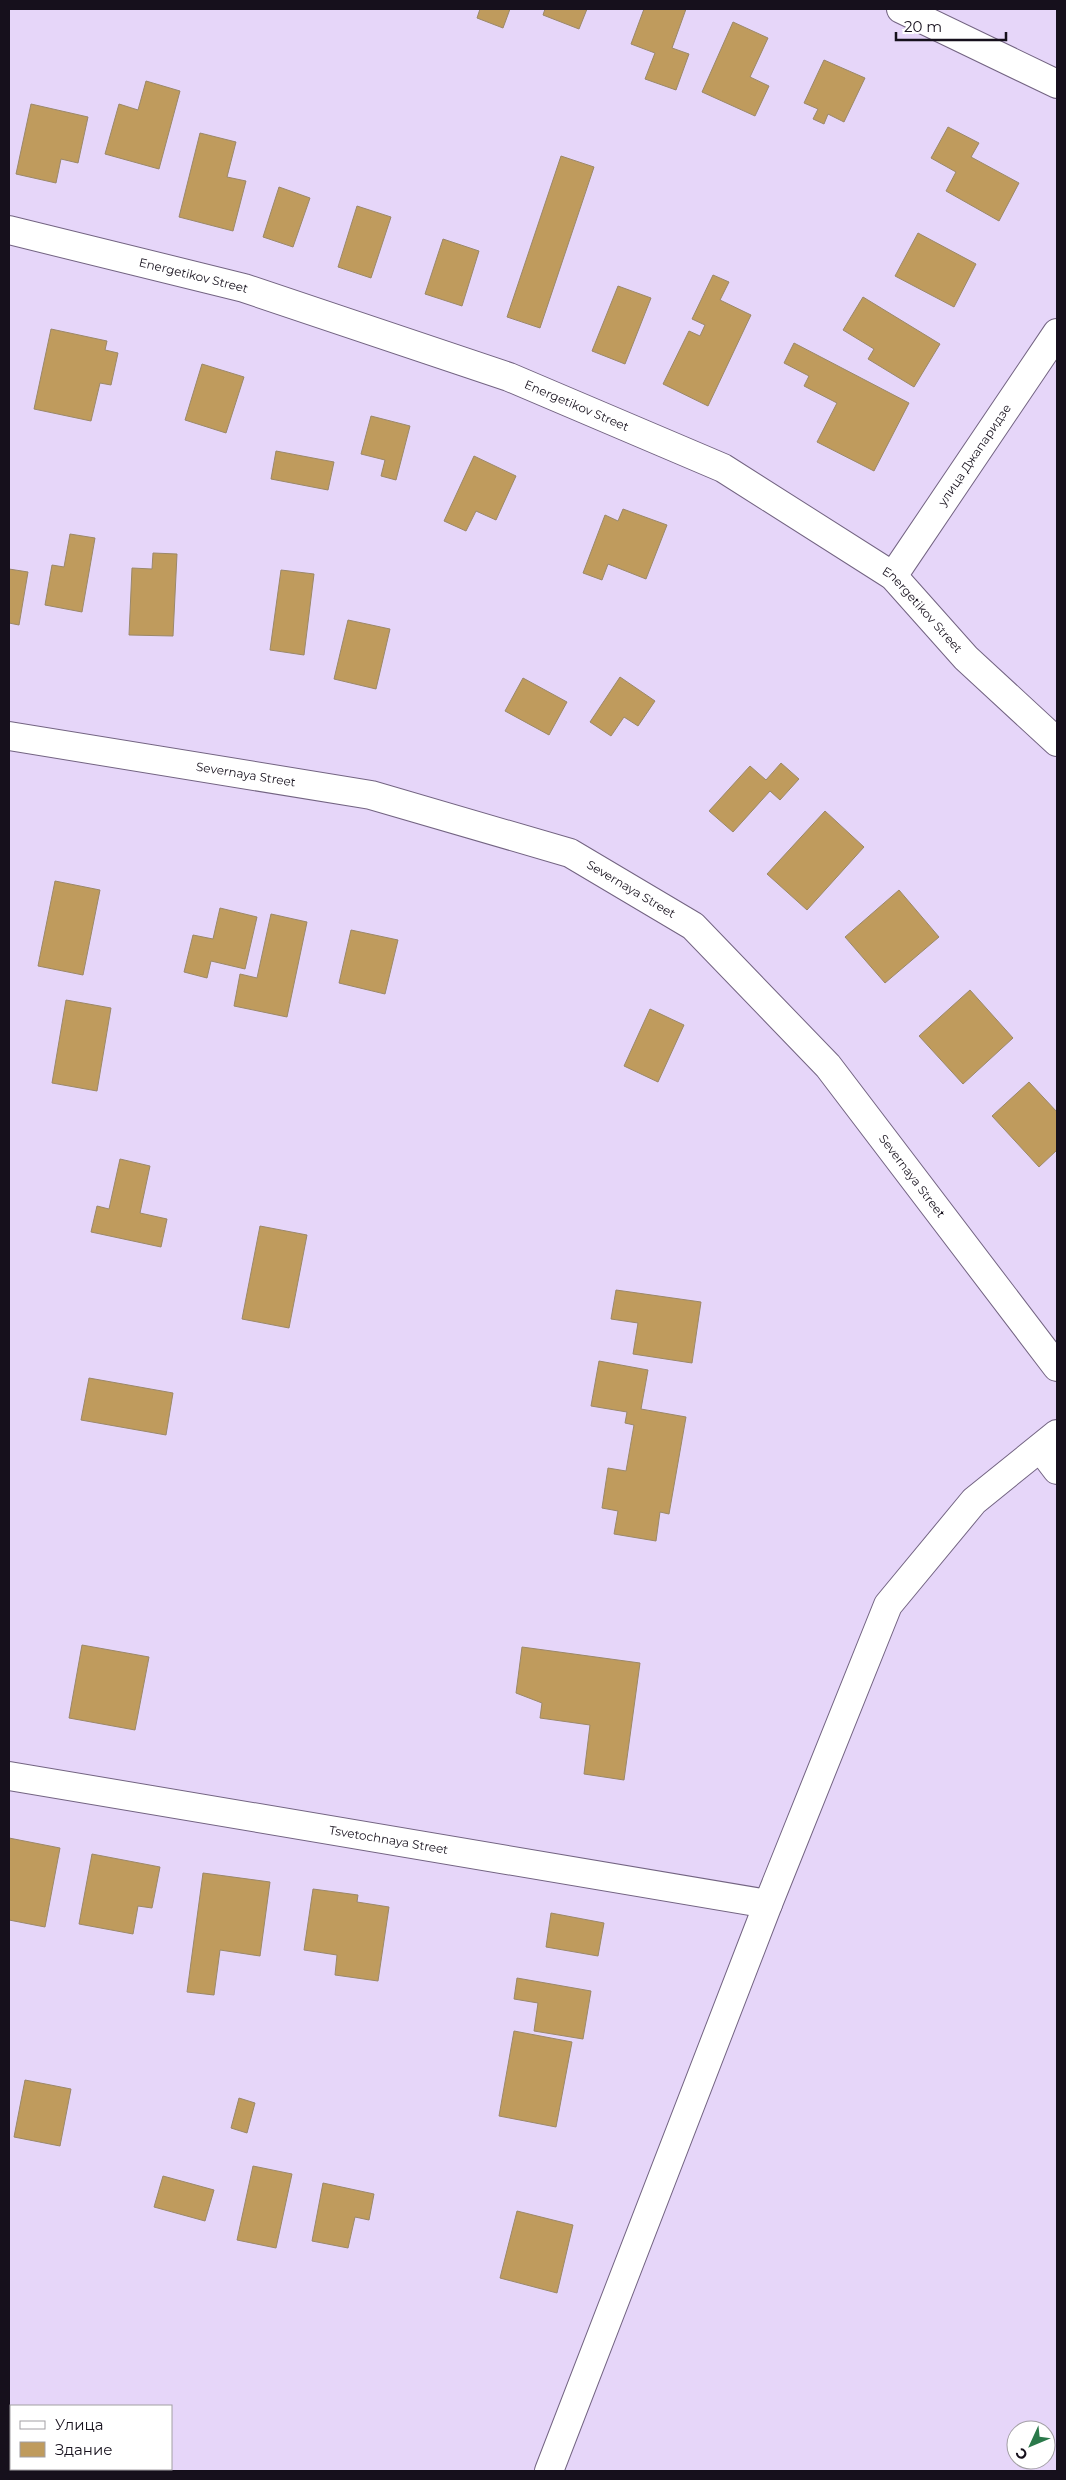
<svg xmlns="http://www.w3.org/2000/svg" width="1066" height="2480" font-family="Montserrat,sans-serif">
	<rect width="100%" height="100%" fill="#e6d6f9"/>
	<path fill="#bf9b5d" stroke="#9b8869" d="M480 9H510L503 28 477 18Z
		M545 9H587L579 29 543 15Z
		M644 9H686L672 48 689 54 676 90 645 79 655 53 631 44Z
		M733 22 768 38 750 77 769 86 755 116 702 92Z
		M824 60 865 78 844 122 828 114 824 124 813 119 818 109 804 103Z
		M146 81 180 91 159 169 105 154 119 104 138 110Z
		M31 104 88 117 78 163 61 159 56 183 16 174Z
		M948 127 979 143 971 157 1019 183 999 221 946 191 956 172 931 158Z
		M200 133 236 142 227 177 246 181 233 231 179 217Z
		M561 156 594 167 540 328 507 317Z
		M279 187 310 198 293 247 263 237Z
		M357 206 391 217 371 278 338 267Z
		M918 233 976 264 954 307 895 276Z
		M443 239 479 251 462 306 425 294Z
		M713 275 729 282 720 300 751 315 708 406 663 384 689 331 700 336 705 325 692 319Z
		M618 286 651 298 625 364 592 351Z
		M863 297 940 344 914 387 868 359 874 349 843 330Z
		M51 329 107 341 105 350 118 353 111 385 100 383 91 421 34 409Z
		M794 343 909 403 874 471 817 442 837 403 804 386 809 376 784 363Z
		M202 364 244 377 226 433 185 420Z
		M371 416 410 426 396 480 381 476 385 460 361 454Z
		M276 451 334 462 328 490 271 479Z
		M474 456 516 476 496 520 476 511 466 531 444 521Z
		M623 509 667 525 646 579 608 564 602 580 583 573 605 515 618 521Z
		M70 534 95 538 82 612 45 605 52 565 64 567Z
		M153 553 177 554 173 636 129 635 132 568 152 569Z
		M9 569 28 572 19 625 9 623Z
		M281 570 314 574 304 655 270 650Z
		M348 620 390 629 376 689 334 679Z
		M620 677 655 701 638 726 624 717 611 736 590 722Z
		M523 678 567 702 549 735 505 711Z
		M781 763 799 779 780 800 770 791 733 832 709 811 750 766 766 780Z
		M825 811 864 847 807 910 767 874Z
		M55 881 100 890 83 975 38 966Z
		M899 890 939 937 885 983 845 937Z
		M220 908 257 917 245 969 211 961 207 978 184 972 193 935 213 939Z
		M271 914 307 922 287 1017 234 1006 240 974 257 978Z
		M351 930 398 940 385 994 339 983Z
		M970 990 1013 1038 963 1084 919 1036Z
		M66 1000 111 1008 97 1091 52 1083Z
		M650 1009 684 1025 658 1082 624 1066Z
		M1029 1082 1057 1112V1150L1039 1167 992 1116Z
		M120 1159 150 1166 140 1213 167 1219 161 1247 91 1232 97 1206 109 1209Z
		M260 1226 307 1235 289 1328 242 1319Z
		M616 1290 701 1302 692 1363 633 1354 638 1323 611 1319Z
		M599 1361 648 1370 641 1409 686 1417 669 1514 660 1512 656 1541 614 1534 618 1511 602 1508 608 1468 626 1471 634 1425 625 1423 627 1412 591 1406Z
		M89 1378 173 1393 166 1435 81 1420Z
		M82 1645 149 1657 135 1730 69 1718Z
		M522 1647 640 1663 624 1780 584 1774 590 1725 540 1718 542 1703 516 1693Z
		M9 1838 60 1848 45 1927 9 1920Z
		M92 1854 160 1867 152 1908 138 1906 133 1934 79 1924Z
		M203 1873 270 1882 260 1956 220 1950 214 1995 187 1992Z
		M313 1889 358 1895 357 1902 389 1907 378 1981 335 1975 337 1955 304 1950Z
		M551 1913 604 1923 598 1956 546 1947Z
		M517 1978 591 1991 583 2039 534 2031 538 2003 514 1999Z
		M514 2031 572 2042 556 2127 499 2116Z
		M25 2080 71 2089 60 2146 14 2137Z
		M239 2098 255 2103 247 2133 231 2128Z
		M253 2166 292 2174 276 2248 237 2240Z
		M163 2176 214 2190 205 2221 154 2207Z
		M323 2183 374 2194 369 2220 355 2217 348 2248 312 2241Z
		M517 2211 573 2225 557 2293 500 2278Z"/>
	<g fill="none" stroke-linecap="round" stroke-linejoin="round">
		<g stroke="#736482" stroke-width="30">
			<g id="minor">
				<path d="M901 9 1057 84"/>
				<path id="s1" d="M9 230 244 288 509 377 723 468 893 576 966 658 1057 742"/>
				<path id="s2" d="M893 576 1057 333"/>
				<path id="s3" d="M9 736 371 795 570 853 693 926 828 1066 1057 1367"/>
				<path d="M1041 1449 1057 1470"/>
				<path id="s4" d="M9 1776 768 1904"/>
			</g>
		</g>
		<g stroke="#736482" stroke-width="30">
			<path id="secondary" d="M549 2471 768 1904 888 1605 974 1501 1057 1434"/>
		</g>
		<use href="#minor" stroke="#fff" stroke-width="28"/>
		<use href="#secondary" stroke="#fff" stroke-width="28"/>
	</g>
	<g text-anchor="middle" stroke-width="5" stroke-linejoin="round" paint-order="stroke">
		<g font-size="12" fill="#16101c" stroke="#fff">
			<text dy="4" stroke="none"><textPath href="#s1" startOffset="190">Energetikov Street</textPath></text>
			<text dy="4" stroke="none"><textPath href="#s1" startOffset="595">Energetikov Street</textPath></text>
			<text dy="4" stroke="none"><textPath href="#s2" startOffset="146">улица Джапаридзе</textPath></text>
			<text dy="4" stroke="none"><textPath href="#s1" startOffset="1000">Energetikov Street</textPath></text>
			<text dy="4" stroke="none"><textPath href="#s3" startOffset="240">Severnaya Street</textPath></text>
			<text dy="4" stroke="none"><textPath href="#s3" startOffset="645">Severnaya Street</textPath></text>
			<text dy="4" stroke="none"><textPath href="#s3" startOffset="1050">Severnaya Street</textPath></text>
			<text dy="4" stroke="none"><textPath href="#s4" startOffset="385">Tsvetochnaya Street</textPath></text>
		</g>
	</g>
	<rect width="1066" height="2480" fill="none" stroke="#16101c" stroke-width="20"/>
	<rect x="10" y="2405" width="162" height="65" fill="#ffffff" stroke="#a29fa4"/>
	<rect x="20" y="2421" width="25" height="8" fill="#ffffff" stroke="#a29fa4"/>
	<text x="55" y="2430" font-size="15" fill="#16101c">Улица</text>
	<rect x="20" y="2442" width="25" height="15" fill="#bf9b5d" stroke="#a29fa4"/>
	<text x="55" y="2455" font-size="15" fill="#16101c">Здание</text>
	<g transform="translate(1031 2445) rotate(226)"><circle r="24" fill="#ffffff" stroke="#a29fa4"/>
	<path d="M0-4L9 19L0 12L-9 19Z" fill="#2a794a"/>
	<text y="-8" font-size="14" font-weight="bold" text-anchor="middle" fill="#16101c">С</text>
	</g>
	<path d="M896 32v8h110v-8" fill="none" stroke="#16101c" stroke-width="2.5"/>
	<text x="904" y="32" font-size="15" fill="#16101c" stroke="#ffffff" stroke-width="4" paint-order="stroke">20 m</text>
</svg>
